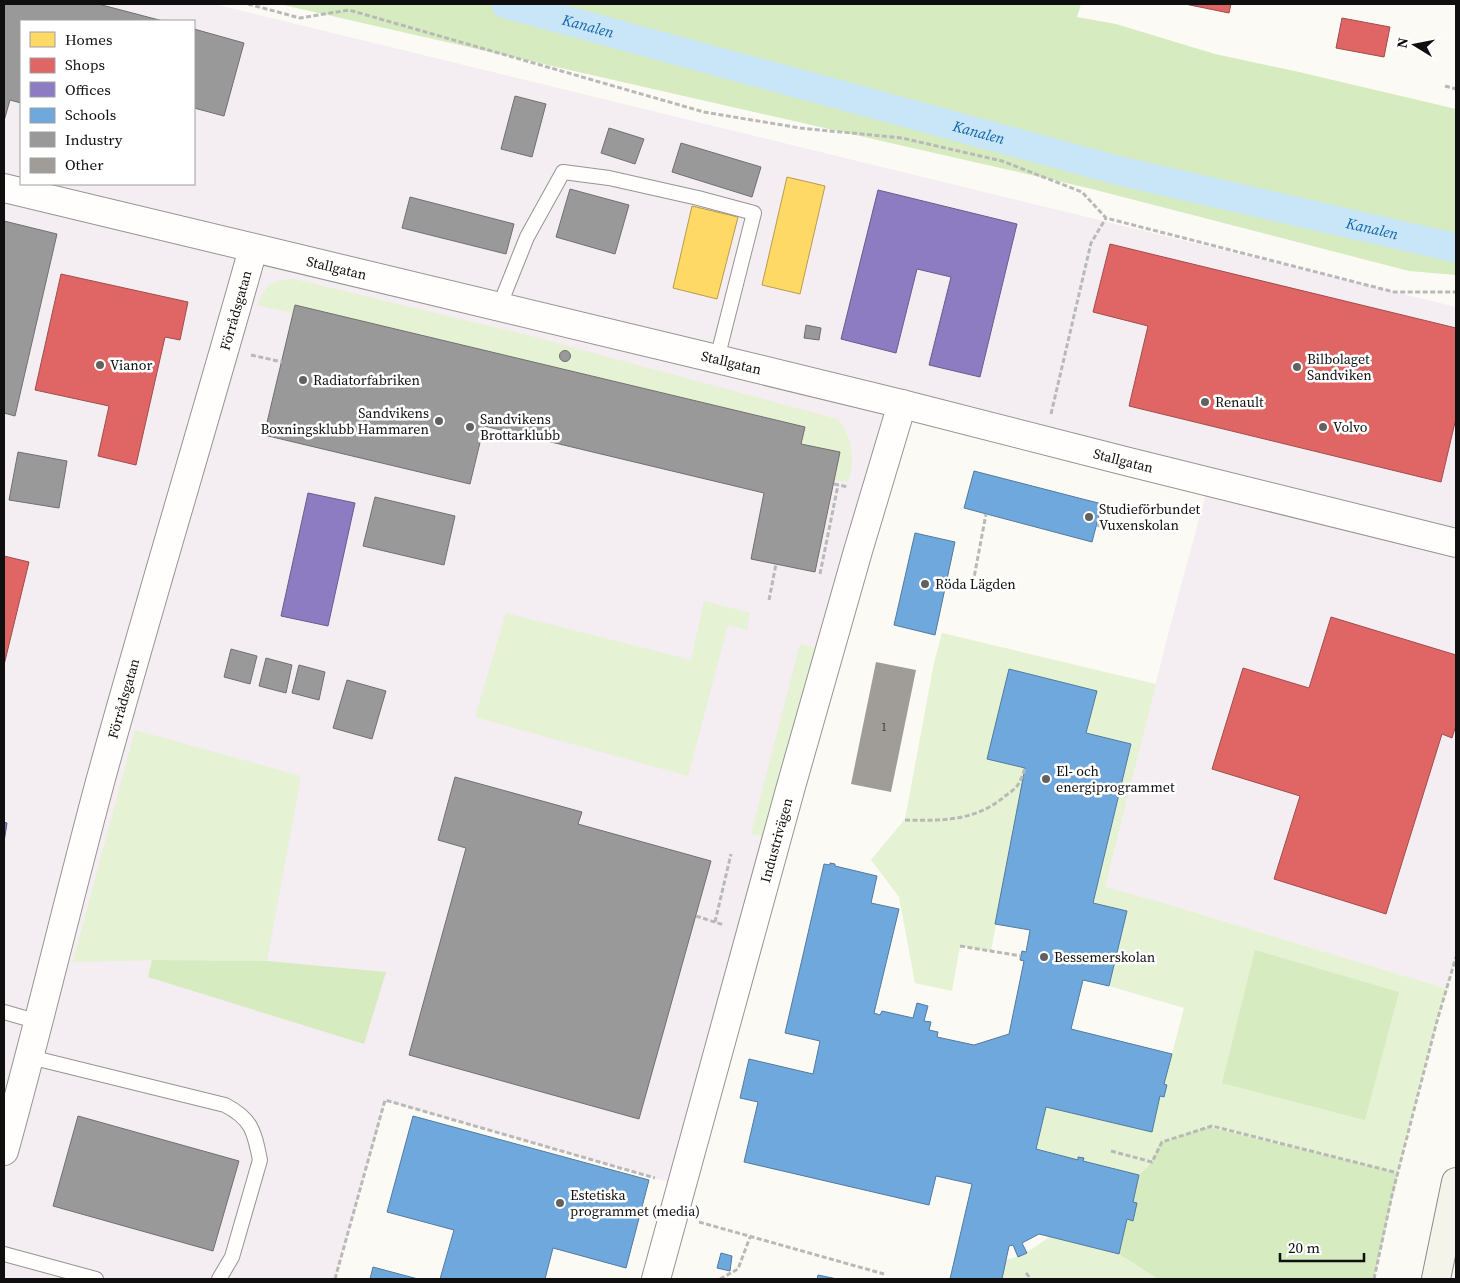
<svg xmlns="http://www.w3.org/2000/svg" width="1460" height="1283" font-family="'Source Serif 4',serif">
	<rect width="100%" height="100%" fill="#fcfaf4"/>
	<path fill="#f4edf1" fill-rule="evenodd" d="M4 4H214L1456 307V957L1447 989 1167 904 1104 887 1170 627 1209 482 902 404 682 1186 386 1101 335 1279H4ZM21 21H194V184H21Z"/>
	<path fill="#e5f2d3" d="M294 279 523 334 837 419C852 434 856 463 848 482L834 480 840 453 801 444 805 427 257 305C268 282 269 282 294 279Z
		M704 601 750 613 747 630 728 625 688 776 475 717 506 613 691 660Z
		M942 633 1156 684 1105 887 1167 904 1447 989 1437 1021 1398 1173 1213 1127 1156 1154 1153 1161 1139 1175 1083 1161 1084 1158 1079 1157 1078 1160 1036 1149 1046 1107 1152 1132 1160 1096 1164 1097 1167 1085 1164 1084 1184 1008 1109 986 1127 911 1093 903 1131 744 1086 733 1096 691 1009 669 1025 768 991 951 960 946 952 991 915 983 899 897 871 860 905 819 934 663Z
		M800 644 830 651 777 839 751 834Z
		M135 730 301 776 267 961 157 960 73 962Z
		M1049 1237 1119 1254 1158 1279H1002L1006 1260C1024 1256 1034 1248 1049 1237Z"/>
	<path fill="#d6ebc0" d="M279 4H1081L1077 17 1116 24 1215 54 1299 72 1456 109V275L1409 271 1088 188Z
		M1255 950 1399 992 1365 1120 1222 1083Z
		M152 960 267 961 386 972 364 1044 148 977Z
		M1209 1127 1398 1173 1374 1279H1158L1119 1254 1127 1219 1133 1221V1202L1139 1175 1153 1161 1160 1143Z"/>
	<path fill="#ffd966" stroke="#b79c4c" d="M787 177 825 186 800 294 762 285Z
		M692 206 738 217 717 299 673 288Z"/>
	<path fill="#e06666" stroke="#a14c4c" d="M1185 4H1231L1229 13Z
		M1342 18 1390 27 1384 57 1336 48Z
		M1110 244 1456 328V418L1441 482 1129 406 1148 326 1093 312Z
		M61 274 188 302 180 340 165 337 136 465 98 456 109 406 35 390Z
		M4 556 29 562 4 665Z
		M1331 617 1456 655V725L1452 738 1442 734 1386 914 1274 879 1300 796 1212 769 1243 668 1309 688Z"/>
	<path fill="#8e7cc3" stroke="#685b8d" d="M878 190 1017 224 980 377 929 365 951 277 917 269 896 353 841 339Z
		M308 493 355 503 328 626 281 616Z
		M4 822 7 823 4 842Z"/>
	<path fill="#6fa8dc" stroke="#527a9e" d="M974 471 1102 504 1092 542 964 508Z
		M915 533 955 542 935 635 894 625Z
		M1009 669 1097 691 1086 733 1131 744 1093 903 1127 911 1109 986 1083 980 1071 1029 1172 1054 1164 1084 1167 1085 1164 1097 1160 1096 1152 1132 1046 1107 1036 1149 1078 1160V1157L1084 1158 1083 1161 1139 1175 1133 1202 1137 1203 1133 1221 1127 1219 1119 1254 1039 1234 1022 1243 1027 1253 1018 1257 1013 1245 1009 1246 1002 1279H950L972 1184 936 1176 929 1205 744 1162 758 1102 740 1098 749 1059 813 1074 820 1041 785 1033 824 864 830 865V863L835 864V866L877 876 871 903 899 909 874 1013 880 1015 882 1011 913 1018 917 1003 928 1006 924 1021 931 1022 929 1030 938 1032 937 1037 974 1045 1009 1034 1024 961 1020 960 1022 951 1026 952 1030 930 995 924 1025 768 987 759Z
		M413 1116 649 1180 626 1268 553 1248 545 1279H440L454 1230 387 1212Z
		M721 1253 732 1256 730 1271 717 1268Z
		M373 1267 418 1279H370Z
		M818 1275 837 1279H817Z"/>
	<path fill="#999" stroke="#707070" d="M4 4H98L163 21H21V103L10 100 4 121Z
		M194 29 244 43 224 116 194 108Z
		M515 96 546 104 532 157 501 149Z
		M609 128 644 139 635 164 601 153Z
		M681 143 761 167 752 197 672 172Z
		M570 189 629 205 615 254 556 237Z
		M410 197 514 224 506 254 402 228Z
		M4 221 57 234 15 416 4 413Z
		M295 305 805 427 801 444 840 452 815 572 751 559 764 493 484 426 470 484 264 435Z
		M806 325 821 328 819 340 804 338Z
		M559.5 356a5.5 5.5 0 1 1 11 0a5.5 5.5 0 1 1-11 0Z
		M18 452 67 461 59 508 9 500Z
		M375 497 455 516 444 565 363 546Z
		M231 649 257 656 250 684 224 677Z
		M266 658 292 665 286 693 259 686Z
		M299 665 325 672 319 700 292 693Z
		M347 680 386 691 372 739 333 728Z
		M455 777 582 812 578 824 711 861 639 1119 409 1055 466 848 438 840Z
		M78 1116 239 1161 213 1251 53 1206Z"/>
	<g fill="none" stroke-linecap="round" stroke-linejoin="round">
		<path stroke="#c8e6f8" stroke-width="29" id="s1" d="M506 4 1120 171 1456 248"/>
	</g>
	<path fill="#a09d99" d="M876 662 916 670 891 792 851 784Z"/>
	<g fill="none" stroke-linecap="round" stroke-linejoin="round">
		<g stroke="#969592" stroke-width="16">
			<path id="lane" d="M499 307 527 237 563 172 609 178 698 198 754 213 717 359
				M4 1012 39 1022
				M30 1057 225 1105C252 1119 254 1131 260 1160L232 1257 219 1279
				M4 1254 96 1279"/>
		</g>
		<g stroke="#969592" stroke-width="30">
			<g id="street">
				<path id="s2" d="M4 188 717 359 902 404 1129 462 1456 543"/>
				<path id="s3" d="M4 1151C38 1029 67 905 100 782 149 604 203 427 253 249"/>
				<path id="s4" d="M656 1279 790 790 858 551 902 404"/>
			</g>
		</g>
		<g stroke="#8c8b89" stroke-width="30">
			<path id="secondary" d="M1436 1279 1456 1182"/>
		</g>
		<path stroke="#b9b9b8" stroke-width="3" stroke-dasharray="5 2.5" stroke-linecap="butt" d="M248 4 300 18 349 10 704 112 800 128 902 138 1002 161 1082 192 1106 218 1394 292H1456
			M1445 86 1456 89
			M251 355 282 362
			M1051 414 1091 243 1106 218
			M834 484 848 487
			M1097 525 1112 529
			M820 574 838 485
			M973 583 986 514
			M769 600 776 564
			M905 820C941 821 977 821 1005 796 1009 793 1014 790 1017 786 1021 781 1023 774 1025 768
			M696 916 724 925
			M715 922 731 854
			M960 946 1021 956
			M1111 1151 1152 1162 1162 1142 1212 1126 1398 1173
			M699 1222 884 1274
			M1026 1273 1031 1279
			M335 1279 385 1100 655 1178
			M720 1279 738 1269 750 1237
			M1374 1279 1392 1195 1437 1021 1456 957"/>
		<use href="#lane" stroke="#fffefd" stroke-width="14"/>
		<use href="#street" stroke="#fffefd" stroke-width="28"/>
		<use href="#secondary" stroke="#f5f4eb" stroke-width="28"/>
	</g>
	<g fill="#62615f" stroke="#fff" stroke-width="2">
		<circle cx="100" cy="365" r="5"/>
		<circle cx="1297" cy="367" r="5"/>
		<circle cx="303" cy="380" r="5"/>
		<circle cx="1205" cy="402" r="5"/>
		<circle cx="439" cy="421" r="5"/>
		<circle cx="470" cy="427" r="5"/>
		<circle cx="1323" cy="427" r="5"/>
		<circle cx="1089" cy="517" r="5"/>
		<circle cx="925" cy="584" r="5"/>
		<circle cx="1046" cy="779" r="5"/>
		<circle cx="1044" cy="957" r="5"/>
		<circle cx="560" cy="1203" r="5"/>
	</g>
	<g text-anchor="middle" stroke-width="5" stroke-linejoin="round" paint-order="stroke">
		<g font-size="11" fill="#333232">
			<text x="884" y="731">1</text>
		</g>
		<g font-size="14" fill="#0f0f0f" stroke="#fff">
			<text dy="5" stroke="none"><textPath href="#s2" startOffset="342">Stallgatan</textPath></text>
			<text dy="5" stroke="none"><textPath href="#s3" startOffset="872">Förrådsgatan</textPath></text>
			<text dy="5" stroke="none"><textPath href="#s2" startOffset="748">Stallgatan</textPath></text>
			<text dy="5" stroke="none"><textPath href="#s2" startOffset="1152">Stallgatan</textPath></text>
			<text dy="5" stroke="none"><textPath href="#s3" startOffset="468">Förrådsgatan</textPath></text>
			<text dy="5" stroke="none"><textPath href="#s4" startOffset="455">Industrivägen</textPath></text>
		</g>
		<g font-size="14" fill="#0f0f0f" stroke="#fff" text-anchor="start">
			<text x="1307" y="364">Bilbolaget<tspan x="1307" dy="16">Sandviken</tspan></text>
			<text x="110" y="370">Vianor</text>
			<text x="313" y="385">Radiatorfabriken</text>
			<text x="1215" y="407">Renault</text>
			<text x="429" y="418" text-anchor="end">Sandvikens<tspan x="429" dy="16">Boxningsklubb Hammaren</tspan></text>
			<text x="480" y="424">Sandvikens<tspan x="480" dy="16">Brottarklubb</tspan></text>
			<text x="1333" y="432">Volvo</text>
			<text x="1099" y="514">Studieförbundet<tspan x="1099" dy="16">Vuxenskolan</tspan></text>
			<text x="935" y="589">Röda Lägden</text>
			<text x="1056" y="776">El- och<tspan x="1056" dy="16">energiprogrammet</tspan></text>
			<text x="1054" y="962">Bessemerskolan</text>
			<text x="570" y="1200">Estetiska<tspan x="570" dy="16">programmet (media)</tspan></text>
		</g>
		<g font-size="15" font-style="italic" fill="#1065a9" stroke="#fff">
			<text dy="5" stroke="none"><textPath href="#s1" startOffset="85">Kanalen</textPath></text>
			<text dy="5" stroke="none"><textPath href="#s1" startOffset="490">Kanalen</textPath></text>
			<text dy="5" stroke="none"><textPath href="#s1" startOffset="895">Kanalen</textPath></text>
		</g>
	</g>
	<rect width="1460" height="1283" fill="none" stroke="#0f0f0f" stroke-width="10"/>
	<rect x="20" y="20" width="175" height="165" fill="#ffffff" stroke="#9f9f9f"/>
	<rect x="30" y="32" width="25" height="15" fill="#ffd966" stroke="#9f9f9f"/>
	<text x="65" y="45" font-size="15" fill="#0f0f0f">Homes</text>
	<rect x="30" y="58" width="25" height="15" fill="#e06666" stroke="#9f9f9f"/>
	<text x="65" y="70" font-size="15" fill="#0f0f0f">Shops</text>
	<rect x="30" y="82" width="25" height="15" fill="#8e7cc3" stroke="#9f9f9f"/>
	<text x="65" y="95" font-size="15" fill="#0f0f0f">Offices</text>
	<rect x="30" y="108" width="25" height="15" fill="#6fa8dc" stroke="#9f9f9f"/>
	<text x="65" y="120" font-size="15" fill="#0f0f0f">Schools</text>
	<rect x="30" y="132" width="25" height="15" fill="#999999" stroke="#9f9f9f"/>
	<text x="65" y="145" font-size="15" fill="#0f0f0f">Industry</text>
	<rect x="30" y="158" width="25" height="15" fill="#a09d99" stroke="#9f9f9f"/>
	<text x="65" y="170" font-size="15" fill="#0f0f0f">Other</text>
	<g transform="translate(1415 45) rotate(280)" stroke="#ffffff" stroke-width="4" paint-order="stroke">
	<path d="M0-4L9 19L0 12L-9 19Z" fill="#0f0f0f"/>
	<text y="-8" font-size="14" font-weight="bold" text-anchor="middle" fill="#0f0f0f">N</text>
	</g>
	<path d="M1280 1253v8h84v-8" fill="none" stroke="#0f0f0f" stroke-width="2.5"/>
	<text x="1288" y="1253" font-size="15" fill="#0f0f0f" stroke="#ffffff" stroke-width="4" paint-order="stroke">20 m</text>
</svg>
